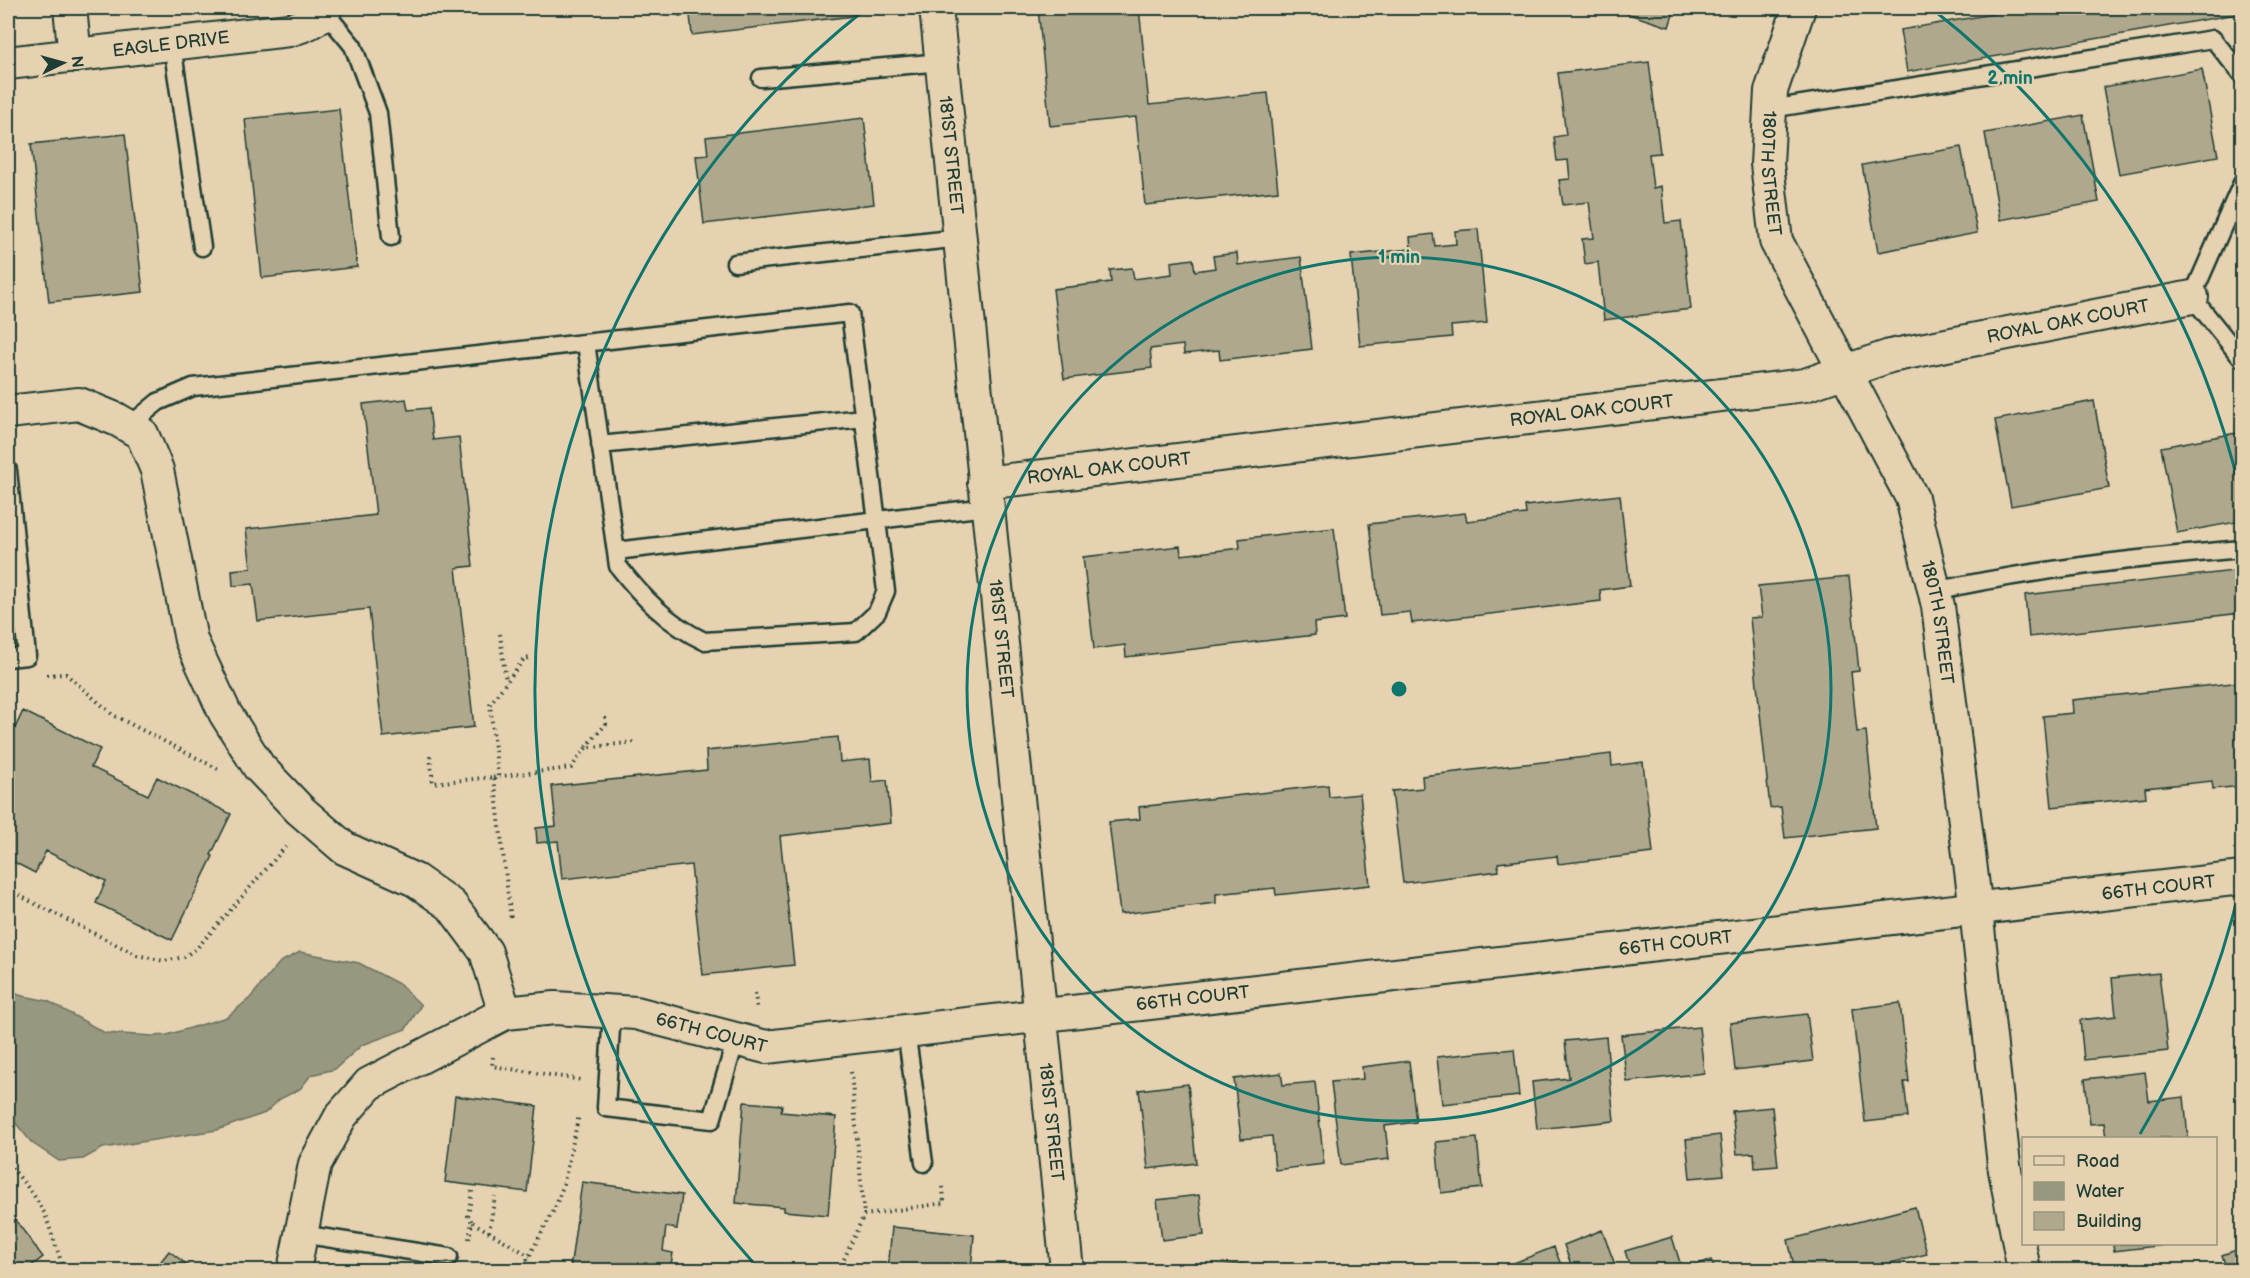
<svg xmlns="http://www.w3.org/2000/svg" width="2250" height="1278" font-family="'Balsamiq Sans',sans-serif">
	<rect width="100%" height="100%" fill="#e6d2b0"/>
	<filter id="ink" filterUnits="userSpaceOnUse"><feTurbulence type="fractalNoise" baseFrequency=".0167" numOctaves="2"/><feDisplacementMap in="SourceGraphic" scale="12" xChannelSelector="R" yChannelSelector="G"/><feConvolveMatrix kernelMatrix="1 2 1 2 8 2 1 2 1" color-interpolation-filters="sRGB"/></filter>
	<g filter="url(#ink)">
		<path fill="#98977f" stroke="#687361" stroke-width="1.5" d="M300 952 359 963 399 984 421 1005 406 1029 362 1045 335 1069 311 1075 300 1089 280 1099 265 1113 217 1130 103 1148 83 1159 59 1161 32 1143 8 1114V988L19 995 48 1001 105 1033 154 1036 167 1035 227 1017 250 998 280 962Z"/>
		<path fill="#afa88d" stroke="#1f3d34" stroke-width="1.5" d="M679 8H852L853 16 692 35 690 15 679 16Z
			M1038 8H1139L1149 105 1268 93 1278 191 1145 205 1136 117 1050 126Z
			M1610 8H1675L1669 27Z
			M2027 8H2236L2237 14 1907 72 1900 30Z
			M1649 62 1660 153 1649 154 1653 188 1661 186 1665 223 1681 221 1691 309 1604 320 1598 262 1585 264 1582 239 1594 238 1589 202 1563 205 1559 180 1570 179 1568 160 1557 161 1554 137 1566 135 1558 73Z
			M2202 69 2218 156 2119 174 2103 87Z
			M339 109 357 267 262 278 245 119Z
			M2083 115 2099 202 2000 220 1985 133Z
			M864 118 874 204 704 224 696 156 708 155 706 137Z
			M125 134 143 292 49 302 31 144Z
			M1961 147 1977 233 1878 252 1862 165Z
			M1478 229 1487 323 1451 326 1452 337 1360 346 1351 255 1411 249 1410 237 1433 234 1435 246 1456 244 1455 231Z
			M1237 253 1238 265 1301 257 1312 349 1220 360 1219 350 1184 354 1183 345 1150 349 1152 368 1064 379 1053 289 1111 282 1110 270 1132 268 1134 279 1172 274 1171 262 1193 259 1195 271 1215 268 1213 256Z
			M406 399 408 410 429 408 433 440 459 437 473 566 456 568 474 727 383 737 369 609 258 621 253 584 233 586 232 570 251 568 246 529 376 515 363 404Z
			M2094 401 2109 488 2011 506 1995 420Z
			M2242 432V521L2177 533 2161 447Z
			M1620 495 1630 586 1600 590 1601 601 1412 623 1410 612 1380 615 1369 524 1465 513 1467 521 1526 514 1525 506Z
			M1334 528 1345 619 1314 623 1315 635 1126 657 1125 645 1094 649 1083 557 1180 546 1181 555 1240 548 1239 539Z
			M2242 570V613L2029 637 2025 595Z
			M1849 577 1859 671 1851 672 1857 732 1866 731 1876 828 1785 838 1781 807 1770 808 1750 618 1762 617 1758 586Z
			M2242 682V786L2213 789 2212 781 2145 788 2146 797 2052 807 2043 716 2073 713 2072 700Z
			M23 711 100 749 91 767 148 795 157 777 231 814 211 855 213 856 172 940 96 903 106 881 46 851 35 873 8 859V743Z
			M838 737 840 762 870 759 872 782 887 780 891 823 780 836 794 965 703 975 691 865 562 879 558 841 537 843 536 828 556 826 552 786 707 770 706 751Z
			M1611 754 1612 766 1643 762 1653 853 1558 864 1557 856 1498 863 1499 871 1403 883 1392 791 1423 788 1422 776Z
			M1328 785 1329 797 1360 794 1370 885 1276 895 1275 888 1216 894V903L1120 914 1109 822 1140 819 1139 807Z
			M2159 973 2168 1051 2084 1060 2080 1020 2116 1016 2112 978Z
			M1900 1003 1909 1082H1904L1908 1117 1865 1122 1852 1009Z
			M1807 1014 1813 1061 1735 1070 1730 1023Z
			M1699 1027 1704 1073 1627 1082 1621 1035Z
			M1606 1037 1614 1121 1537 1129 1532 1082 1569 1078 1565 1041Z
			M1514 1049 1519 1096 1442 1104 1437 1057Z
			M1409 1061 1416 1122 1385 1126 1389 1159 1341 1165 1331 1082 1363 1079 1362 1067Z
			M2145 1072 2149 1101 2184 1097 2188 1138H2106L2104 1123 2090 1124 2085 1079Z
			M1281 1073 1283 1085 1315 1082 1324 1164 1275 1170 1272 1136 1241 1139 1234 1079Z
			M1188 1084 1196 1163 1148 1169 1139 1090Z
			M455 1096 537 1106 527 1192 445 1182Z
			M744 1102 782 1105 781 1112 836 1117 828 1215 784 1211V1207L736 1203Z
			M1772 1107 1778 1166 1755 1168 1754 1153 1737 1154 1732 1111Z
			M1720 1135 1724 1175 1690 1178 1686 1139Z
			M1477 1138 1482 1188 1441 1193 1436 1142Z
			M582 1182 682 1195 677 1229 666 1227 663 1251 673 1253 670 1270H570Z
			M1199 1195 1204 1235 1162 1240 1157 1200Z
			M1915 1207 1927 1254 1862 1270H1795L1788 1240Z
			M8 1210 43 1257 26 1270H8Z
			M892 1227 974 1235 971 1270H888Z
			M1602 1230 1617 1270H1573L1564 1245Z
			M1672 1237 1682 1269 1711 1260 1715 1270H1631L1625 1251Z
			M2113 1244H2174L2114 1251Z
			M1554 1247 1563 1270H1511L1509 1265Z
			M2242 1248V1270H2227L2222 1255Z
			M169 1251 194 1270H154Z
			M1243 1264 1244 1270H1178Z"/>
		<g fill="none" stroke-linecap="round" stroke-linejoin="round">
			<g stroke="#1f3d34" stroke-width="21">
				<path id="service" d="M324 11 353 46 378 113 391 237
					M172 45 202 247
					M761 78 942 62
					M1770 109 2213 39 2242 75
					M2242 183 2192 297 2242 359
					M735 263 960 238
					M129 426 158 402 193 387 850 313 886 591 877 612 856 632 704 641C668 624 642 597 618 566L586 343
					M600 445 864 418
					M8 470 27 656 8 658
					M616 551 987 507
					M1935 591C2036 569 2139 558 2242 549
					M612 1012 606 1108 712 1120 736 1039
					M906 1030 924 1163
					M301 1234 449 1257"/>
			</g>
			<g stroke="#1f3d34" stroke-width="36">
				<g id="minor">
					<path d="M70 8 75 56"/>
					<path id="s1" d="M936 8 1067 1270"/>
					<path id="s2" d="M1799 8 1771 91 1767 164 1776 241 1912 498 1938 606 1976 910 2004 1165 2024 1270"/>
					<path id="s3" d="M8 63 289 30C303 26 318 21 326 8"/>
					<path d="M8 412 79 404 118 420 142 434 157 470 191 640 225 713 259 767 300 810 344 848 415 880 451 905 486 952 505 1013"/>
					<path id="s4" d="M984 483 1805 385 1890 356 2192 297"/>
					<path id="s5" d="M294 1270 315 1164 341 1116 369 1084 505 1013 555 1008 636 1013 766 1047 2242 878"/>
				</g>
			</g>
			<path stroke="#1f3d34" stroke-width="4" stroke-dasharray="1.5 4.5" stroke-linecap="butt" d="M500 634 506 682
				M47 675 66 674 113 715 218 769
				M586 747 606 724 605 717
				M430 756 433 783 494 777 511 920
				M498 776 490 704 524 659 530 658
				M493 777 571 768 586 748 634 742
				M8 890 137 955 164 961 184 957 198 947 288 844
				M755 993 757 1010
				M493 1057 492 1066 582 1080
				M851 1072 864 1215
				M8 1163 33 1194 45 1214 64 1270
				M472 1191 468 1216 472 1222
				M489 1232 495 1196
				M469 1239 472 1222 530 1256
				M527 1260 555 1208 563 1186 579 1115
				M520 1270 527 1260 536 1270
				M839 1270 864 1215 944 1203 943 1186"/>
			<use href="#service" stroke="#e6d2b0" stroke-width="16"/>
			<use href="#minor" stroke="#e6d2b0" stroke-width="32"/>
		</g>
	</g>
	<g fill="none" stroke="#0f766e" stroke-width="3">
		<circle cx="1399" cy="689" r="432"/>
		<path d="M2241 883A864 864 0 0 1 2140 1134M757 1267A864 864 0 0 1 867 8M1931 8A864 864 0 0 1 2241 495"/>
	</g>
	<g text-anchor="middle" stroke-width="4.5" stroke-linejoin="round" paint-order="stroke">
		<g font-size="18" fill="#1f3d34" stroke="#e6d2b0">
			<text dy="6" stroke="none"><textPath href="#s3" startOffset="164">EAGLE DRIVE</textPath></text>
			<text dy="6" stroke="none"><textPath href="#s1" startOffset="148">181ST STREET</textPath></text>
			<text dy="6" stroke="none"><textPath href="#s2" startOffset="170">180TH STREET</textPath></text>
			<text dy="6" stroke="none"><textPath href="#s4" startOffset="1098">ROYAL OAK COURT</textPath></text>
			<text dy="6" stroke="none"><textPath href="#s4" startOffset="612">ROYAL OAK COURT</textPath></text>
			<text dy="6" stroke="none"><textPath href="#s4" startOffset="126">ROYAL OAK COURT</textPath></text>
			<text dy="6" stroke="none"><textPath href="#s2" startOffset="656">180TH STREET</textPath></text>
			<text dy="6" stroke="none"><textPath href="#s1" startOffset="634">181ST STREET</textPath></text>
			<text dy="6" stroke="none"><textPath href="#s5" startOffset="2026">66TH COURT</textPath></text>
			<text dy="6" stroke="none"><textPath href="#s5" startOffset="1540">66TH COURT</textPath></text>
			<text dy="6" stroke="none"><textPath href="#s5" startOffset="1054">66TH COURT</textPath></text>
			<text dy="6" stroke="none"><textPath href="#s5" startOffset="568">66TH COURT</textPath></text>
			<text dy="6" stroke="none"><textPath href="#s1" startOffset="1120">181ST STREET</textPath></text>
		</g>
	</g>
	<circle cx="1399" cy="689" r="9" fill="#0f766e" stroke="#e6d2b0" stroke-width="3"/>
	<g font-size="18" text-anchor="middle" font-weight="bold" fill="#0f766e" stroke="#e6d2b0" stroke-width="4.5" stroke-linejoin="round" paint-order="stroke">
		<text x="2010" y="84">2 min</text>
		<text x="1399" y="263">1 min</text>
	</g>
	<rect width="2250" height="1278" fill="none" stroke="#e6d2b0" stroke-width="30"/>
	<rect x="15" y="15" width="2220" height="1248" fill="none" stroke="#1f3d34" stroke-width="2" filter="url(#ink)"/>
	<rect x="2022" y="1137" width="195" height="108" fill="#e6d2b0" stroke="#96967e" stroke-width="1.5"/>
	<rect x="2034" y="1156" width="30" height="9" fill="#e6d2b0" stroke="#96967e" stroke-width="1.5"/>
	<text x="2076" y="1167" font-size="18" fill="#1f3d34">Road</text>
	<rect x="2034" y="1182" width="30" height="18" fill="#98977f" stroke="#96967e" stroke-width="1.5"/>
	<text x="2076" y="1197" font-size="18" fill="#1f3d34">Water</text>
	<rect x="2034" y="1212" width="30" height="18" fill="#afa88d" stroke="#96967e" stroke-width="1.5"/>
	<text x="2076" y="1227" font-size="18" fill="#1f3d34">Building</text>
	<g transform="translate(63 63) rotate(85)" stroke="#e6d2b0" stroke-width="4.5" paint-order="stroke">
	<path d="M0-4.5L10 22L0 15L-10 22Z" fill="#1f3d34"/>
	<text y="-9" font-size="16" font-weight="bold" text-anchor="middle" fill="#1f3d34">N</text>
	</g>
</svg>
